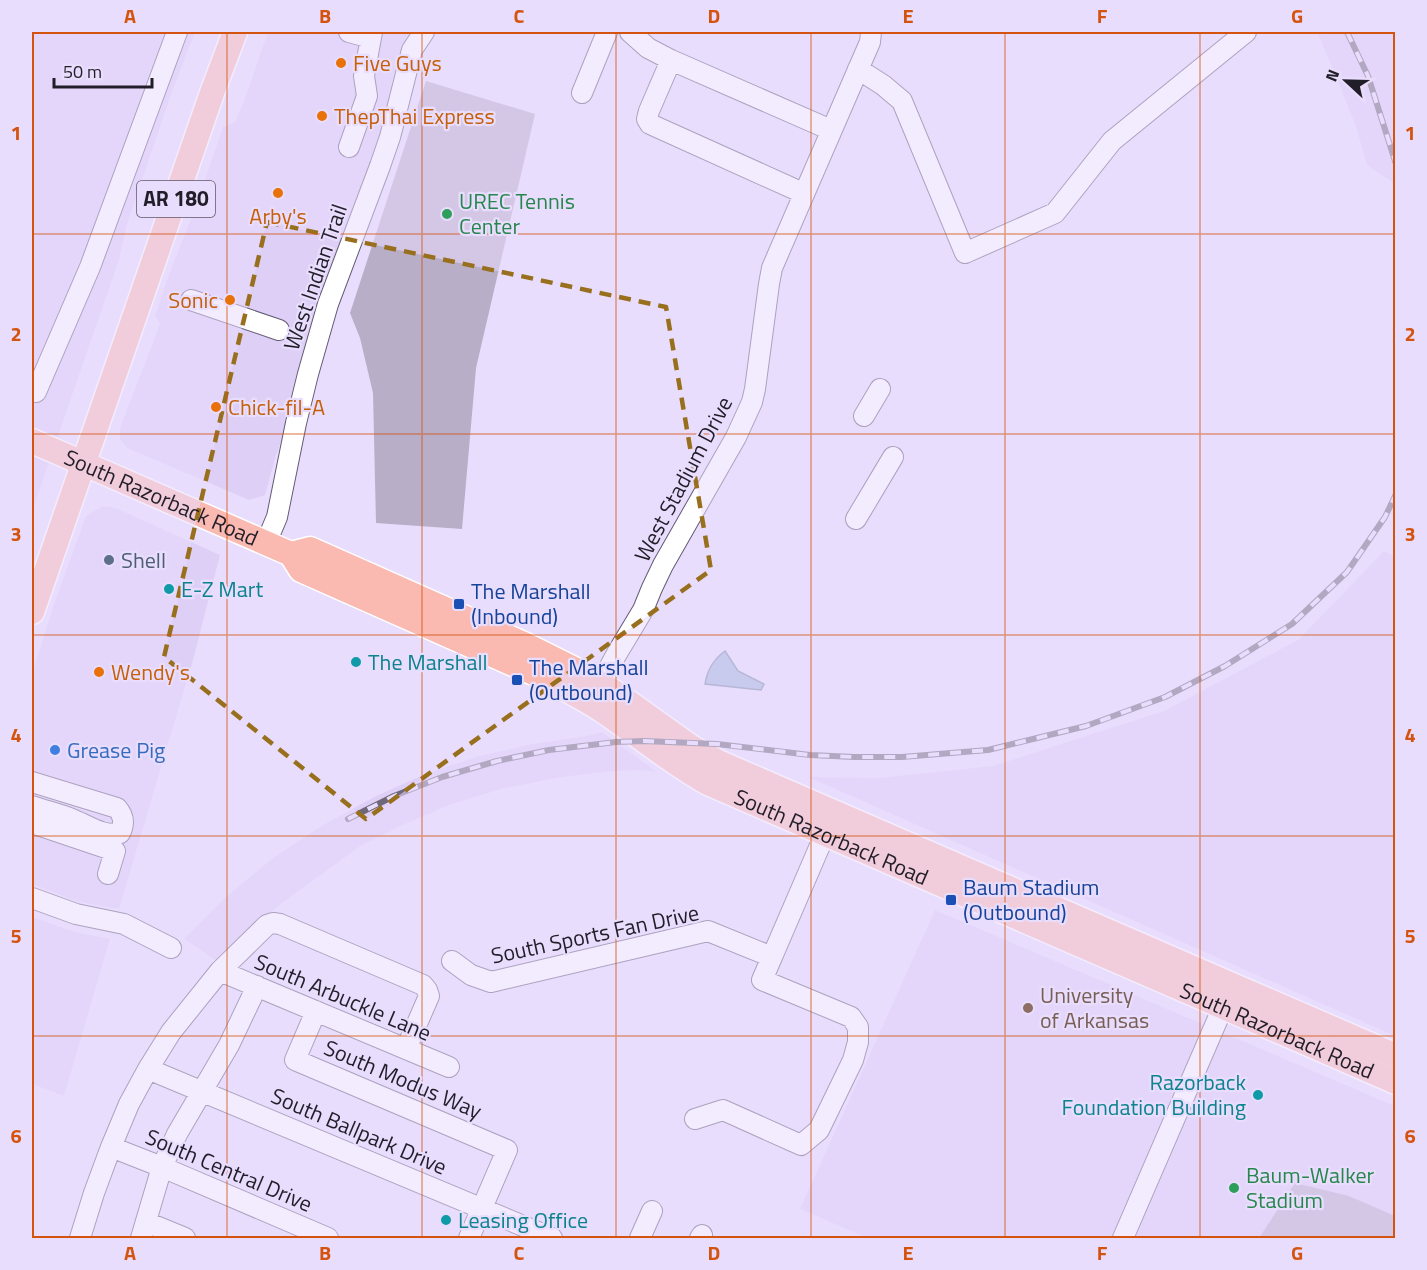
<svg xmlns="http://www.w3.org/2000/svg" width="1427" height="1270" font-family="'Titillium Web',sans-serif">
	<rect width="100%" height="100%" fill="#e9ddfd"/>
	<path fill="#decff6" d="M32 32H195L172 92 127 224 119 260 32 511Z
		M268 32H415L399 57 393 78 387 110 378 141 314 316 295 384 288 422 276 455 265 495 249 500 127 448 120 439V428L160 324 155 316 168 277 196 206 223 127 235 122 244 101Z
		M1317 32H1395V184L1367 165 1356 127 1338 81Z
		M107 506 118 509 220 555 193 660 119 909 79 902 32 884V674L53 607 86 516 101 507Z
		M1384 551 1396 557 1395 1036 808 777 878 778 993 766 1164 711 1298 640Z
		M602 732 657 772 640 770 613 771 562 777 501 789 452 804 405 824 359 847 278 906 217 961 184 939 227 896 273 858 323 825 376 796 428 773 479 756 532 744 586 736Z
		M935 910 1395 1106V1238H867L800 1209Z
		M32 917 75 932 110 939 64 1096 32 1084Z"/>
	<path fill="#b8aec8" d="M426 81 535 114 476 368 462 529 376 523 373 393 360 338 350 313Z
		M1295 1183 1349 1196 1395 1216V1238H1259Z"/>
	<path fill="#a2b6db" stroke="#7c88a6" stroke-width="1.5" d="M725 651 738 671 764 684 761 690 705 684C707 671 714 659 725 651Z"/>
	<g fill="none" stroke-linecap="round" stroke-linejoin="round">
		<g stroke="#645a75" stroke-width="22">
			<path id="minor" d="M349 32 371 38
				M630 32 648 48 671 60 831 130
				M671 60 649 111 647 119 650 124 803 193
				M858 69 883 85 902 101 965 253 1055 213 1112 141 1246 32
				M582 93 607 32
				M349 147 367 96 364 76 372 32
				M191 300 279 330
				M36 392 90 267 177 32
				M864 416 880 389
				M856 519 893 457
				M266 543 277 517 296 423 308 374 328 304 380 166 390 137 412 50 424 32
				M594 696 616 655 643 610 652 588 663 565 736 437 752 402 755 389 769 284 772 268 870 42 871 32
				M32 782 117 808C124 816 125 823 120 833 104 837 89 826 74 820 61 814 45 811 32 806
				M32 823 115 851 108 874
				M32 898 76 914 124 924 171 948
				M452 961 471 975 491 982 708 931 772 957 831 820
				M220 971 449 1067
				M316 1011 295 1060 507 1150 469 1238
				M148 1069 552 1238
				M695 1119 723 1110 801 1145 819 1130 853 1060 858 1042V1027L851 1017 762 980 772 957
				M111 1147 162 1167 328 1238
				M146 1222 185 1238
				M80 1238 94 1193 111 1147 129 1104 148 1069 171 1032 220 971 267 925 273 923 280 924 423 985 427 990 429 996 406 1049
				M141 1238 162 1167 177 1134 229 1045 257 986
				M640 1238 652 1211
				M700 1238 702 1235
				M1123 1238 1229 993"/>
		</g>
		<g stroke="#fff" stroke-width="27">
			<g id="major">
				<path id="s1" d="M32 441 291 554 301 570 547 679C565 689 583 698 600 709 636 733 670 762 708 783L1396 1082"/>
				<path d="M291 554 310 549 528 646 586 675 614 692 691 747 718 762 1396 1056"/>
				<path d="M32 612 212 93 235 32"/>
			</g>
		</g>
		<use href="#minor" stroke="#fff" stroke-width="20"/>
		<use href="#major" stroke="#fab9b1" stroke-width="24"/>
		<g stroke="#6f687b" stroke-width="6">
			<path id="rail" d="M1347 32 1368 76 1396 164
				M348 819 394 796 442 777 497 761 549 750 616 742 644 741 717 744 810 755 854 757H902L988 750 1086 726 1165 697 1225 666 1292 624 1347 572 1385 517 1396 494"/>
		</g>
		<use href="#rail" stroke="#e9ddfd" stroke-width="4" stroke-dasharray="11" stroke-linecap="butt"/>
	</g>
	<path d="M0 0H1427V1270H0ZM267 222 666 307 711 570 366 819 164 657Z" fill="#e9ddfd" fill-opacity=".55" fill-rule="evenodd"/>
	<path fill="none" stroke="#986f1c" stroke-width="4.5" stroke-dasharray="12 8" stroke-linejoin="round" d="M267 222 666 307 711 570 366 819 164 657Z"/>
	<path fill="none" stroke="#d4530f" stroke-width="1.5" stroke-opacity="0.55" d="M227 32V1238M422 32V1238M616 32V1238M811 32V1238M1005 32V1238M1200 32V1238M32 234H1396M32 434H1396M32 635H1396M32 836H1396M32 1036H1396"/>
	<g fill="#e8710a" stroke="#e9ddfd" stroke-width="2">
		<circle cx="341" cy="63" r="6"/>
		<circle cx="322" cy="116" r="6"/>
		<circle cx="278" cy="193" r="6"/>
		<circle cx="230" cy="300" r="6"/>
		<circle cx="216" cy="407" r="6"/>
		<circle cx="99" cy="672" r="6"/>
	</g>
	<g fill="#2e9e5b" stroke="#e9ddfd" stroke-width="2">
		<circle cx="447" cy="214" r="6"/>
		<circle cx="1234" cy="1188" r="6"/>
	</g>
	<circle fill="#5c6f8a" stroke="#e9ddfd" stroke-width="2" cx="109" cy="560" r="6"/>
	<g fill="#0f9aa8" stroke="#e9ddfd" stroke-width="2">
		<circle cx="169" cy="589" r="6"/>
		<circle cx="356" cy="662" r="6"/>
		<circle cx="1258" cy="1095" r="6"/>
		<circle cx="446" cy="1220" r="6"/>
	</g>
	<g fill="#1a4fb4" stroke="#e9ddfd" stroke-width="2">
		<rect x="453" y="598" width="12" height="12" rx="3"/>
		<rect x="511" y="674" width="12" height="12" rx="3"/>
		<rect x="945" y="894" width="12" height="12" rx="3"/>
	</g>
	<circle fill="#3f7fe0" stroke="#e9ddfd" stroke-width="2" cx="55" cy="750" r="6"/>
	<circle fill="#8d6e63" stroke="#e9ddfd" stroke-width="2" cx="1028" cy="1008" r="6"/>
	<g text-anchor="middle" stroke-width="4.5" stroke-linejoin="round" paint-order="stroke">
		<rect fill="#e9ddfd" stroke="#5e5769" stroke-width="1.5" x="137" y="181" width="78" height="36" rx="4.5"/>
		<g font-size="21" font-weight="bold" fill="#221e29">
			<text x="176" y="206">AR 180</text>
		</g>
		<g font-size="22" fill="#c56008" stroke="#e9ddfd" text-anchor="start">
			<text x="353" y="71">Five Guys</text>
			<text x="334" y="124">ThepThai Express</text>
			<text x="278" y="224" text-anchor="middle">Arby's</text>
			<text x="218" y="308" text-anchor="end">Sonic</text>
			<text x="228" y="415">Chick-fil-A</text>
			<text x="111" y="680">Wendy's</text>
		</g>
		<g font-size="22" fill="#27864d" stroke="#e9ddfd" text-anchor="start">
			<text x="459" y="209">UREC Tennis<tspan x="459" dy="25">Center</tspan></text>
			<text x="1246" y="1183">Baum-Walker<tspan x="1246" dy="25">Stadium</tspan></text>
		</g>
		<g font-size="22" fill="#221e29" stroke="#e9ddfd">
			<text transform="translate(315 277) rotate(-71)" y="8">West Indian Trail</text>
			<text transform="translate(683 479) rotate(-62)" y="8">West Stadium Drive</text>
			<text dy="8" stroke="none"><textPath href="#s1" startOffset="141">South Razorback Road</textPath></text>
			<text dy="8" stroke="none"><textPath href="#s1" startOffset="897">South Razorback Road</textPath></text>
			<text transform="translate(595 934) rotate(-12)" y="8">South Sports Fan Drive</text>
			<text transform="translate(343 997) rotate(23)" y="8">South Arbuckle Lane</text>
			<text dy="8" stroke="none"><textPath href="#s1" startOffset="1383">South Razorback Road</textPath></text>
			<text transform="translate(403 1079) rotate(23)" y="8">South Modus Way</text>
			<text transform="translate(359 1131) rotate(23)" y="8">South Ballpark Drive</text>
			<text transform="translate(229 1170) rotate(23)" y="8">South Central Drive</text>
		</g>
		<g font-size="22" fill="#4e5e75" stroke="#e9ddfd" text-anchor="start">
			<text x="121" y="568">Shell</text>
		</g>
		<g font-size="22" fill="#0d838f" stroke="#e9ddfd" text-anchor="start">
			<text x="181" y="597">E-Z Mart</text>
			<text x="368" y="670">The Marshall</text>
			<text x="1246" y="1090" text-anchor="end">Razorback<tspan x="1246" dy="25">Foundation Building</tspan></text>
			<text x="458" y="1228">Leasing Office</text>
		</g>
		<g font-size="22" fill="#164399" stroke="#e9ddfd" text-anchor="start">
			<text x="471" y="599">The Marshall<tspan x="471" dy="25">(Inbound)</tspan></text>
			<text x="529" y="675">The Marshall<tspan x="529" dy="25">(Outbound)</tspan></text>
			<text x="963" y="895">Baum Stadium<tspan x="963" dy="25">(Outbound)</tspan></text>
		</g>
		<g font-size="22" fill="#366cbe" stroke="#e9ddfd" text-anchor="start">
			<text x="67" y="758">Grease Pig</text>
		</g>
		<g font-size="22" fill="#785e54" stroke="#e9ddfd" text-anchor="start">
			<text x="1040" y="1003">University<tspan x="1040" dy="25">of Arkansas</tspan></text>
		</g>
	</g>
	<rect width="1427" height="1270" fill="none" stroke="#e9ddfd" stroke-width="66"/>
	<g transform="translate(1346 81) rotate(292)" stroke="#e9ddfd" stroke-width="4.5" paint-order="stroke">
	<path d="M0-4.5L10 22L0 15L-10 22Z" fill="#221e29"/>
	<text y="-9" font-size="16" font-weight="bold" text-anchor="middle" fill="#221e29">N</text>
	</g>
	<path d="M54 78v9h98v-9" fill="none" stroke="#221e29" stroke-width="3"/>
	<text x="63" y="78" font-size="18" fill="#221e29" stroke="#e9ddfd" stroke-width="4.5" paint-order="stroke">50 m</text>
	<rect x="33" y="33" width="1361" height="1204" fill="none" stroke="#d4530f" stroke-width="2"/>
	<g font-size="20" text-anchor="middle" font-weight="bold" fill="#d4530f">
		<text x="130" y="23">A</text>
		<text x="325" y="23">B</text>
		<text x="519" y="23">C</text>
		<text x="714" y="23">D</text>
		<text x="908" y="23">E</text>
		<text x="1102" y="23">F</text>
		<text x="1297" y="23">G</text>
		<text x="16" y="140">1</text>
		<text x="1410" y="140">1</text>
		<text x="16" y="341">2</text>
		<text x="1410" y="341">2</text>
		<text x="16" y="541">3</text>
		<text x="1410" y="541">3</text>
		<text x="16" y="742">4</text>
		<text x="1410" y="742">4</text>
		<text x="16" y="943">5</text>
		<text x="1410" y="943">5</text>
		<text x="16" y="1143">6</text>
		<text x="1410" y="1143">6</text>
		<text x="130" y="1260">A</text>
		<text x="325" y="1260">B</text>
		<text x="519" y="1260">C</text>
		<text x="714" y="1260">D</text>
		<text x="908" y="1260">E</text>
		<text x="1102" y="1260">F</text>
		<text x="1297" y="1260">G</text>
	</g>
</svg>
